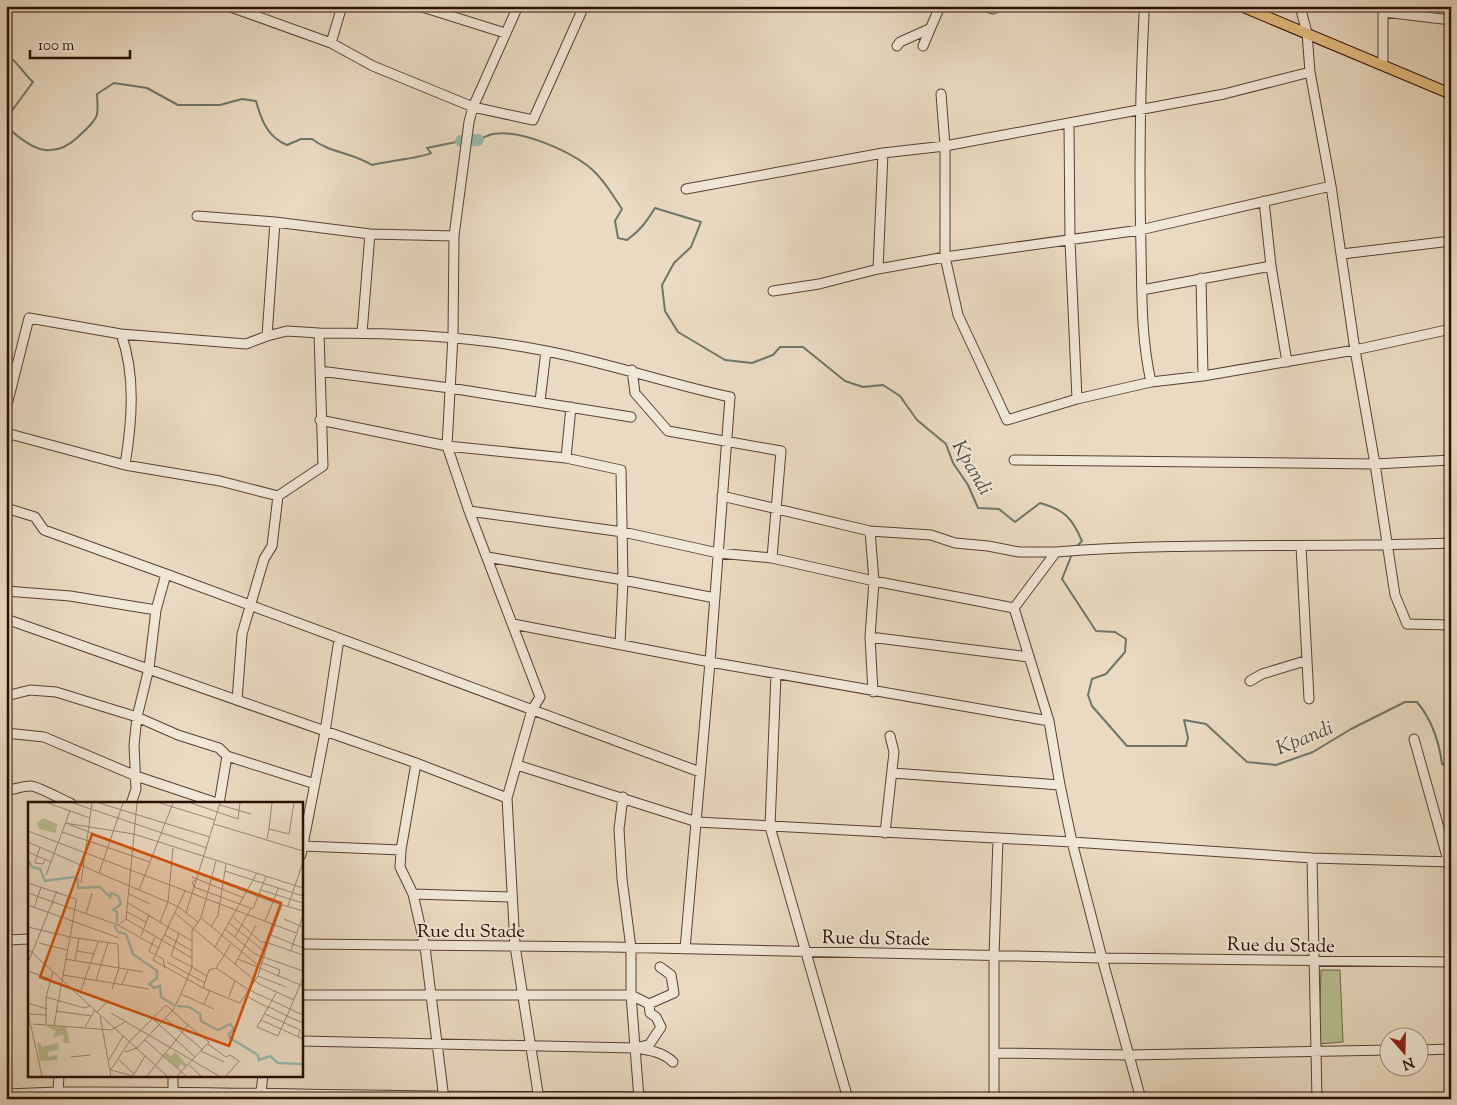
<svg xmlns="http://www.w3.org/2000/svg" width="1457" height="1105" font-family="'Sorts Mill Goudy',serif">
	<rect width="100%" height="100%" fill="#eadac1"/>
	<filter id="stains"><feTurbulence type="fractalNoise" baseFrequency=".004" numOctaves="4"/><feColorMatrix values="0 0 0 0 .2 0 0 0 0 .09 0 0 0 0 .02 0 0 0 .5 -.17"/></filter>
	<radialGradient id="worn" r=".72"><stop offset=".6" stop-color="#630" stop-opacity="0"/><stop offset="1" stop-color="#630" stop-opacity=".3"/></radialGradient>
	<path fill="#b8bf92" stroke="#71664a" d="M1321 970H1340L1343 1042 1319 1044Z"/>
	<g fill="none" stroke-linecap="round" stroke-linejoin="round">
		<path stroke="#6c766a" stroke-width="2" d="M6 54C16 60 23 73 33 82L8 116 7 127C30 148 51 162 78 137 84 131 92 125 96 117 99 112 97 100 97 94L114 83 147 88 178 105H220L242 99 256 101C261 119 267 137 287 145L301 139H312C330 153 351 152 372 165 383 162 426 157 431 153L427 148 461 141
			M478 140C483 138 488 135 493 134 520 129 567 150 588 166 602 177 612 194 622 209L615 221 618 238 627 240C640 231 647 221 655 208L701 222 691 247 674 263 662 285 665 311 678 332 725 360 752 363 773 355 780 347H803L845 381 863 387 883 385 900 396 917 420 946 444 953 463 968 485 978 508 999 509 1015 522 1040 503C1065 510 1072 518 1082 541L1075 548
			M1072 554 1062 579 1096 631 1115 632 1126 639 1125 652 1106 674 1092 679 1088 695 1092 706 1127 746H1186L1188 738 1184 720 1206 724 1247 762 1276 765 1313 752 1351 729 1405 702H1417C1432 720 1439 741 1442 764L1451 765"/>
		<path stroke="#98bbaf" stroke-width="12" d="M461 141 478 140"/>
		<g stroke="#5a4132" stroke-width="11">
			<path id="minor" d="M228 6 331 43
				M342 6 331 43 373 66 473 107 533 120 584 6
				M419 6 505 33
				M518 6 473 107 469 122 454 236 453 336 447 446 566 458 621 470 623 580 620 644
				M983 6 993 9
				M1384 12 1451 20
				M1144 14C1140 93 1139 171 1141 250 1142 296 1141 337 1151 382
				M897 46 900 42 929 29
				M923 46 940 6
				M1383 64V6
				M941 94 945 146V257L958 315 1007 420 1077 399 1151 382 1203 376 1355 350 1331 186 1310 72 1307 33 1300 6
				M1069 123 1070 241 1077 399
				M686 189 883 153 945 146 1224 94 1310 72
				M1264 201 1271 266 1287 362
				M197 216 275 222 370 234 454 236
				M1342 254 1451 241
				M878 269 883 153
				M1201 278 1203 376
				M1142 290 1271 266
				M773 291 819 284 878 269 945 257 1140 230 1331 186
				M1451 329 1355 350 1375 464 1395 595 1407 624 1451 625
				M362 333 370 234
				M121 334C136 375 132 422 125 465
				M267 336 275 222
				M632 370 635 393 668 431 781 451 772 558
				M320 371 450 388 631 417
				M540 401 546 351
				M6 409 29 318 121 334 246 344 267 336 287 331 319 333
				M320 420 447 446 469 511 540 697 532 710 507 798 515 946 539 1099
				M6 433 125 465 220 481 278 496
				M566 458 571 407
				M1014 460 1375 464 1451 460
				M722 496 870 531 931 535 955 543 988 546 1019 552H1056
				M6 508 35 517 44 530 166 574 156 610 149 668 137 717 134 745 136 789 131 804
				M469 511 623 532 718 553 772 558 874 581 1014 608
				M870 531 874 581 870 637 873 692
				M1301 546 1309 699
				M487 557 623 580 715 598
				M166 574 700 772
				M6 591 70 596 156 610
				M1014 608 1049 721 1060 785 1072 842 1102 958 1141 1099
				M1014 608 1056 552C1187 542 1319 548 1451 543
				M6 619 416 763 507 798
				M870 637 1029 657
				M776 674 770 827 848 1099
				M1250 681 1262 674 1305 661
				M6 696 30 690 56 692 137 717 178 735 219 748 227 756 315 784
				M237 700 242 634 264 559 272 546 278 496 323 466 319 333C396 333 471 336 546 351 609 363 669 384 730 397L710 662 513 624
				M6 733 44 737 136 776 220 804
				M1414 739 1451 871
				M416 763 401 850 400 867 413 894 425 947 444 1099
				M517 765 697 822 1072 842 1312 858 1317 1099
				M892 773 1060 785
				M6 791C14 789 23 786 31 786 37 786 63 800 72 804
				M623 797 619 829 622 879 631 948V995L639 1099
				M219 804 227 756
				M885 833 894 752 890 736
				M303 846 401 850
				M301 855 325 732 339 639
				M1312 858 1451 862
				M413 894 511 897
				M6 940 29 939
				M301 944 610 947 1102 958 1451 962
				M685 949 710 662 1049 721
				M301 995H631L649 1004 650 1013 656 1017 661 1027 649 1045 635 1048
				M649 1004 674 993 671 975 660 967
				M301 1041 635 1048C649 1050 663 1052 673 1062
				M1420 1050 1451 1049
				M994 1053 1129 1055 1390 1050
				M173 1076V1099
				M6 1094 58 1092 59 1076
				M260 1098 263 1076
				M58 1099V1092C187 1091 315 1095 443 1096 556 1097 667 1096 780 1099
				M994 1099V956L998 839"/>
		</g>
		<g stroke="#2a0e03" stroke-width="12">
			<path id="major" d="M1241 6 1451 94"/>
		</g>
		<use href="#minor" stroke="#f1e7d7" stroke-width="9"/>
		<use href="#major" stroke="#e5bd80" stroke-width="10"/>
	</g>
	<g text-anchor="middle" stroke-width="4" stroke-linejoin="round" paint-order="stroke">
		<g font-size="19" fill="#2a0e03" stroke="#f1e7d7">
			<text x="471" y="937">Rue du Stade</text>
			<text transform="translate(876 937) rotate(1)" y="7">Rue du Stade</text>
			<text transform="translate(1281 944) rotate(1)" y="7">Rue du Stade</text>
		</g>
		<g font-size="20" font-style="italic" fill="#504b3f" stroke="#f1e7d7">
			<text transform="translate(973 467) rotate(60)" y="7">Kpandi</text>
			<text transform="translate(1304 737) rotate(-22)" y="7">Kpandi</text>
		</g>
	</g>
	<g transform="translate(28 802)">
		<rect width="275" height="275" fill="#eadac1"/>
		<path d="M15 16 29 22 28 31 11 27 9 21ZM17 224 38 225 42 241H35L36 233 25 235 28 229ZM9 241H12L14 245 30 241 31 247 20 250V255L29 253 30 258 12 259ZM147 250 159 263 157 265 153 262 150 266 136 254 138 251 143 254Z" fill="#b8bf92"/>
		<path fill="none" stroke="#98bbaf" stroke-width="2.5" d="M0 58 4 65 12 67 17 79 46 75 50 77V86L72 85 82 95 83 91 90 94 93 102 85 108 89 110V121M86 123 90 130 98 132 105 152 129 169V176L121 182 126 186 132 184 133 195 146 203M149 204 161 205 172 212 173 219 190 228 202 222 206 227 201 232 202 236 230 253 231 258 242 254 250 261 275 262"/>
		<path fill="none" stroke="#9d8875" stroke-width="1" d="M20 1 62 16M45 1 179 46M71 1 182 35M95 1 71 71 149 104 170 120M132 1 187 18M163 1 210 17 212 1M192 3 223 12M37 21 106 32 275 86M40 22 245 100 250 86M186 22 275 49M241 27 244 1M0 29 268 131M34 30 122 60M239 37 241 27 261 32 266 1M0 40 71 71M12 45 7 61 15 62 17 57M0 50 23 60M197 69 275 94M18 73 42 9M164 75 216 96M168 78 164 80 166 85 225 107 238 74M0 81 48 97V101L42 135 0 125M53 81 64 1M111 88 145 1M233 88 275 101M0 91 90 123 98 117M101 92 122 102M100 101 140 125 157 89M0 103 91 136M254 103 240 141 275 153M260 104 275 60M6 106 13 85M99 110 118 120M147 111 207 162M158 111 192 1M58 112 64 91M275 113 265 142 275 146M173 116 231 164M98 117 109 1M98 117 164 156M256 117 275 125M237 119 245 100 275 109M132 120 140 100 145 46M201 121 236 149M90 123 131 146M228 123 207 162 231 182 266 198M183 125 190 113 198 62M197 127 227 152 275 169M137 133 164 149M243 133 265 142 263 148M113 134 121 113M127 135 121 149 135 157 137 166M207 135 223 106M164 139 140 125 125 158 175 186 181 168 188 166 203 142M11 141 39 148M187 145 229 71M0 147 139 274M49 149 67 152M37 157 115 170M210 157 275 184M47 158 51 136M139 160 177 181M232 160 252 168 250 175M0 161 29 89M188 166 221 188 262 207 259 214 275 221M0 169 22 177M35 173 121 187M179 174 164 165V128L173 116 188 59M230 174 258 185M275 176 262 207 275 213M68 178 80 141M94 182 100 168M175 186 212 201 230 174 240 141 233 140 205 115M53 188 70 140M153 192 186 207M218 194 241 206M18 195 56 206 62 204M201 195 207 178M0 201 19 207M176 202 182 188M241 205 259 214 253 227 275 237M28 209 64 214M69 210 79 200 73 196M0 211 14 274M83 211 191 274M0 212 19 213M237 212 272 228 270 235M72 214 83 274M137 216 175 248M125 217 167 255M233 218 253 227 250 234 229 225 248 191M5 222 83 228 97 220M18 222V195L25 170M26 223 42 135 90 142 91 166 84 187M57 225 67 208M117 238 158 274M180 242 198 255 202 253 211 259 198 274M173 249 196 260M97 250 109 246 145 208 153 192 164 165 143 154 151 131M43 255 62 253M81 258 95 234M91 258 106 272M161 263 173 274M83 268 105 274M82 269 101 240 138 203 160 223 119 274M105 274 117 254M149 274 181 240 160 223"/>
		<path fill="#d5520b" fill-opacity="0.15" stroke="#d5520b" stroke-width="2.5" d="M64 32 253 101 201 244 12 175Z"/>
		<rect width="275" height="275" fill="none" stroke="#2a0e03" stroke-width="2.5"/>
	</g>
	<rect width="1457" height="1105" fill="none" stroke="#eadac1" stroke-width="25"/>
	<rect x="8" y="8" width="1442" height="1090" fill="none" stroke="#2a0e03" stroke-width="2.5"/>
	<rect x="12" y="12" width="1432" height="1080" fill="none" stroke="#2a0e03"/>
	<g transform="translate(1404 1052) rotate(160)"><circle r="24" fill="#f1e7d7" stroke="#a19082"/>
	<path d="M0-4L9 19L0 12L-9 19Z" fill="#8f2418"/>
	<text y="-8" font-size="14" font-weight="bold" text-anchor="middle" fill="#2a0e03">N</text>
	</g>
	<path d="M30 50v8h100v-8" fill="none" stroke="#2a0e03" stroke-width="2.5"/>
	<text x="38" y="50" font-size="15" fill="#2a0e03" stroke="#f1e7d7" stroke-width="4" paint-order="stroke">100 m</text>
	<rect width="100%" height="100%" filter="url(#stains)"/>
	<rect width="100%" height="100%" fill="url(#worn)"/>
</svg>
